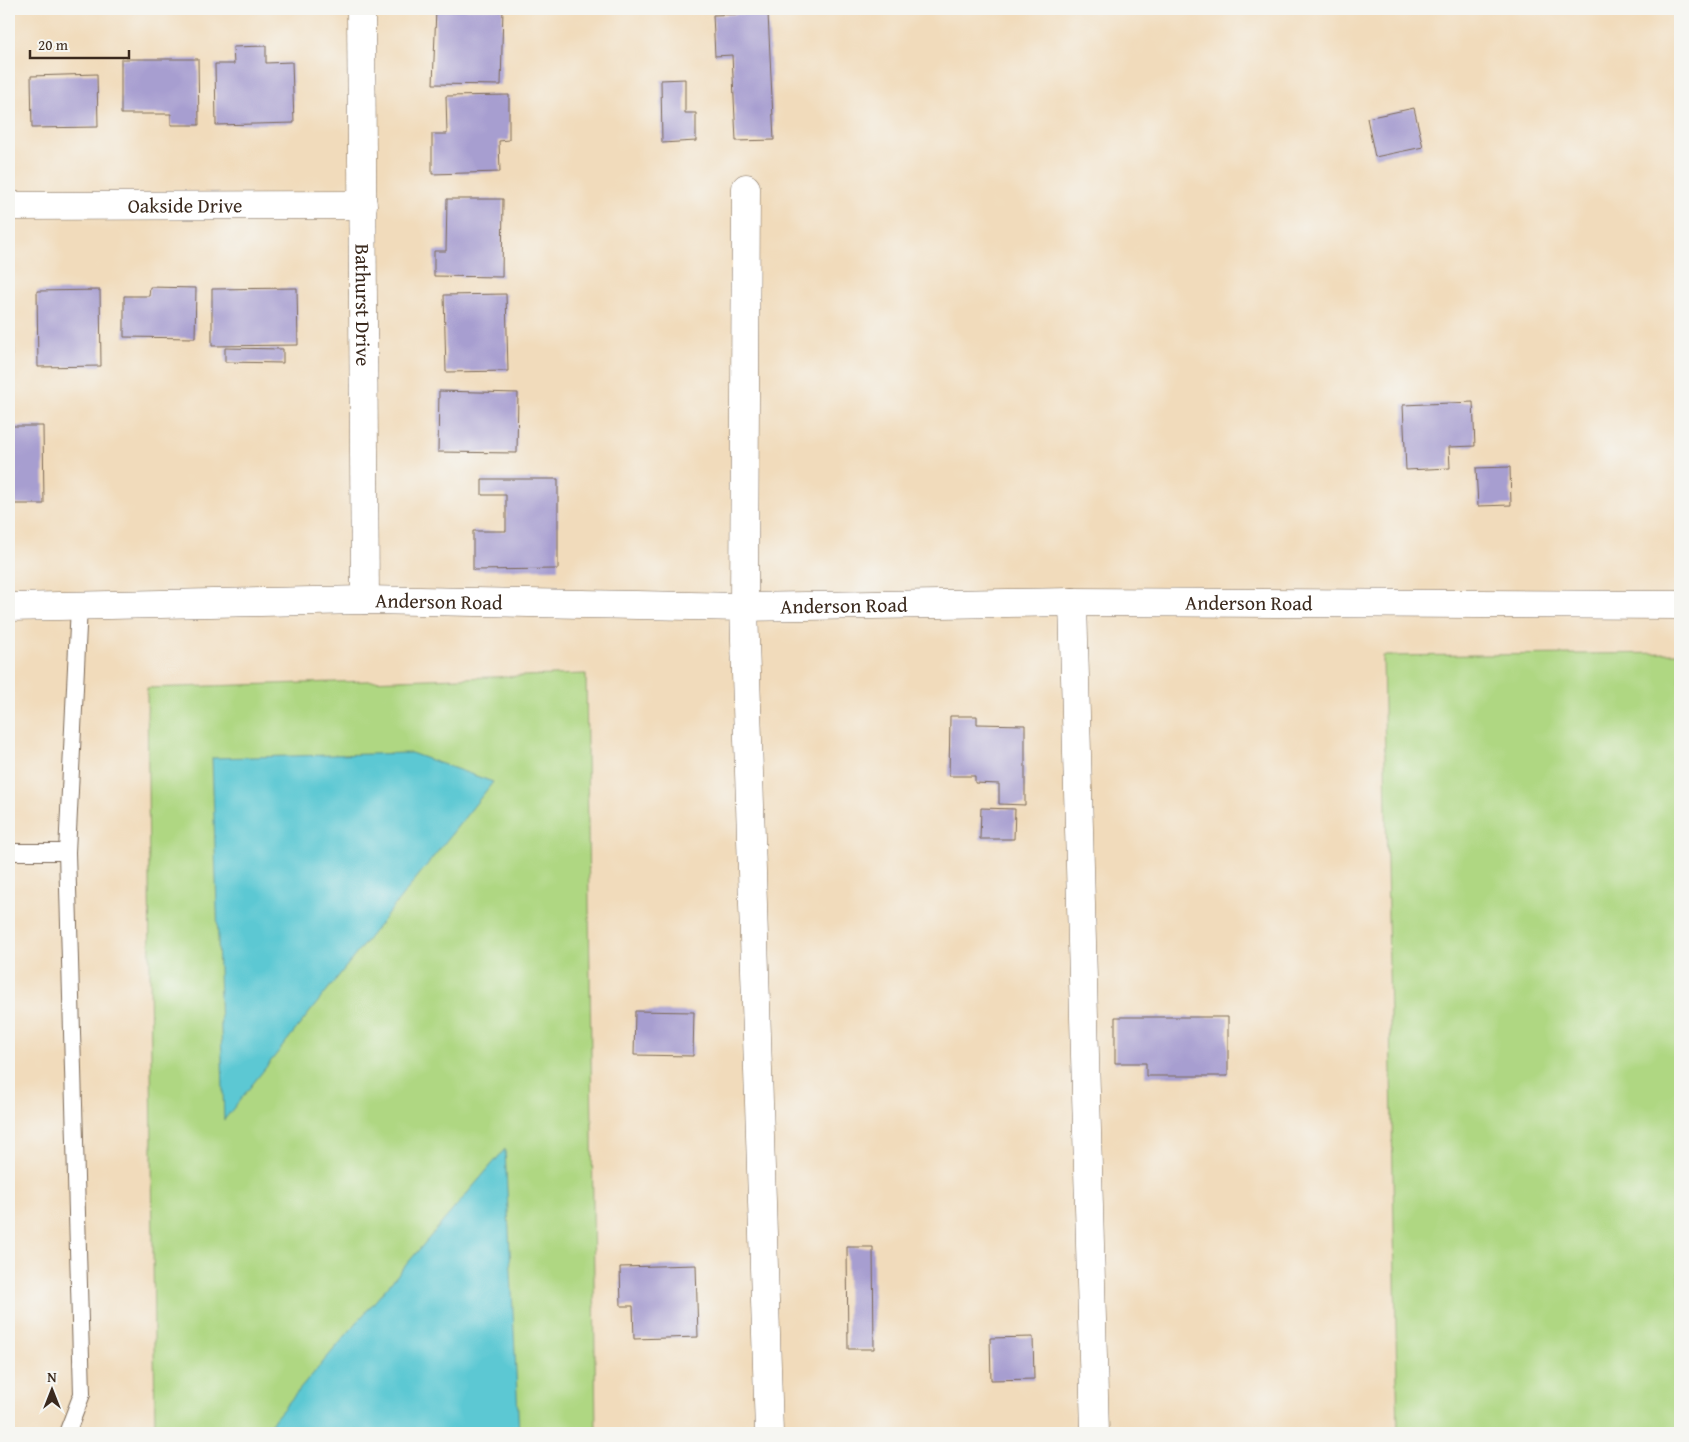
<svg xmlns="http://www.w3.org/2000/svg" width="1689" height="1442" font-family="'Gentium Book Plus',serif">
	<rect width="100%" height="100%" fill="#f6f6f2"/>
	<filter id="ink" filterUnits="userSpaceOnUse"><feTurbulence type="fractalNoise" baseFrequency=".02" numOctaves="2"/><feDisplacementMap in="SourceGraphic" scale="10" xChannelSelector="R" yChannelSelector="G"/><feConvolveMatrix kernelMatrix="1 2 1 2 8 2 1 2 1" color-interpolation-filters="sRGB"/></filter>
	<filter id="wash" filterUnits="userSpaceOnUse"><feTurbulence type="fractalNoise" baseFrequency=".0096" numOctaves="4" result="noise"/><feDisplacementMap in="SourceGraphic" scale="20" xChannelSelector="R" yChannelSelector="G"/><feGaussianBlur stdDeviation="1.12" result="paint"/><feColorMatrix in="noise" values="0 0 0 0 0 0 0 0 0 0 0 0 0 0 0 0 0 1.4 0 .05"/><feComposite in="paint" operator="in"/></filter>
	<g filter="url(#wash)">
		<rect width="100%" height="100%" fill="#f1dbbb"/>
		<path fill="#afd782" stroke="#758050" d="M1680 653V1433H1398L1383 656Z
			M586 674 596 1433H155L147 688Z"/>
		<path fill="#5bc8d3" stroke="#4b7978" d="M411 753 493 782 224 1120 212 758Z
			M505 1149 519 1433H268L271 1423Z"/>
		<g id="blocks">
			<path fill="#a79ed0" d="M436 9H503L501 85 433 84Z
				M768 13 774 140 736 141 732 55 715 56 713 15Z
				M266 46V63L292 62 294 123 216 125 215 64H234L233 47Z
				M121 59H198L199 125H171V114H121Z
				M9 69H12L10 129H9Z
				M97 74 98 127 32 128 31 76Z
				M685 79V113H696V141L662 143 661 80Z
				M509 95V140L499 141 500 172 432 174V134H447L446 96Z
				M1414 108 1423 147 1375 157 1367 118Z
				M447 199H503L502 277 434 276V251H446Z
				M150 287 196 288 195 338 124 337V296H149Z
				M297 288 298 345 212 346V289Z
				M11 290 12 388H9V291Z
				M100 290 101 366 38 367 37 291Z
				M506 294 508 371 446 372 444 295Z
				M225 348 283 349V363L225 362Z
				M439 391 518 393 517 453 438 452Z
				M1473 402 1475 446 1449 447 1450 468 1406 470 1403 405Z
				M9 426H43L44 504H9Z
				M1510 467 1511 505 1478 506 1476 468Z
				M482 479H558V569L473 570V531H506V495H482Z
				M950 716H977V724L1025 725V805L999 804V784L975 783V776H949Z
				M981 808 1015 809 1014 839H980Z
				M635 1011 694 1012 693 1056 634 1055Z
				M1115 1017H1228V1076H1146V1063H1115Z
				M847 1247H873L874 1349H848Z
				M696 1265 698 1337 634 1339 633 1306H621L620 1267Z
				M1033 1337 1034 1379 991 1380 990 1338Z"/>
		</g>
	</g>
	<g filter="url(#ink)">
		<use href="#blocks" fill-opacity="0" stroke="#7b6855" stroke-width="1"/>
		<g fill="none" stroke-linecap="round" stroke-linejoin="round">
			<g stroke="#7b6855" stroke-width="18">
				<path id="service" d="M9 852H67
					M67 1433 82 1394 67 852 79 606"/>
			</g>
			<g stroke="#7b6855" stroke-width="29">
				<g id="minor">
					<path id="s1" d="M361 9 365 600"/>
					<path d="M746 188 744 607 769 1433"/>
					<path id="s2" d="M9 206 363 205"/>
					<path d="M1073 602 1095 1433"/>
				</g>
			</g>
			<g stroke="#7b6855" stroke-width="29">
				<g id="tertiary">
					<path id="s3" d="M9 607 365 600 744 607 1073 602 1680 605"/>
				</g>
			</g>
			<use href="#service" stroke="#fff" stroke-width="16"/>
			<use href="#minor" stroke="#fff" stroke-width="28"/>
			<use href="#tertiary" stroke="#fff" stroke-width="28"/>
		</g>
	</g>
	<g text-anchor="middle" stroke-width="5" stroke-linejoin="round" paint-order="stroke">
		<g font-size="20" fill="#3b2a1e" stroke="#f6f6f2">
			<text dy="7" stroke="none"><textPath href="#s2" startOffset="176">Oakside Drive</textPath></text>
			<text dy="7" stroke="none"><textPath href="#s1" startOffset="296">Bathurst Drive</textPath></text>
			<text dy="7" stroke="none"><textPath href="#s3" startOffset="430">Anderson Road</textPath></text>
			<text dy="7" stroke="none"><textPath href="#s3" startOffset="1240">Anderson Road</textPath></text>
			<text dy="7" stroke="none"><textPath href="#s3" startOffset="835">Anderson Road</textPath></text>
		</g>
	</g>
	<rect width="1689" height="1442" fill="none" stroke="#f6f6f2" stroke-width="30"/>
	<g transform="translate(52 1390)" stroke="#f6f6f2" stroke-width="4" paint-order="stroke">
	<path d="M0-4L9 19L0 12L-9 19Z" fill="#3b2a1e"/>
	<text y="-8" font-size="14" font-weight="bold" text-anchor="middle" fill="#3b2a1e">N</text>
	</g>
	<path d="M30 50v8h99v-8" fill="none" stroke="#3b2a1e" stroke-width="2.5"/>
	<text x="38" y="50" font-size="15" fill="#3b2a1e" stroke="#f6f6f2" stroke-width="4" paint-order="stroke">20 m</text>
</svg>
